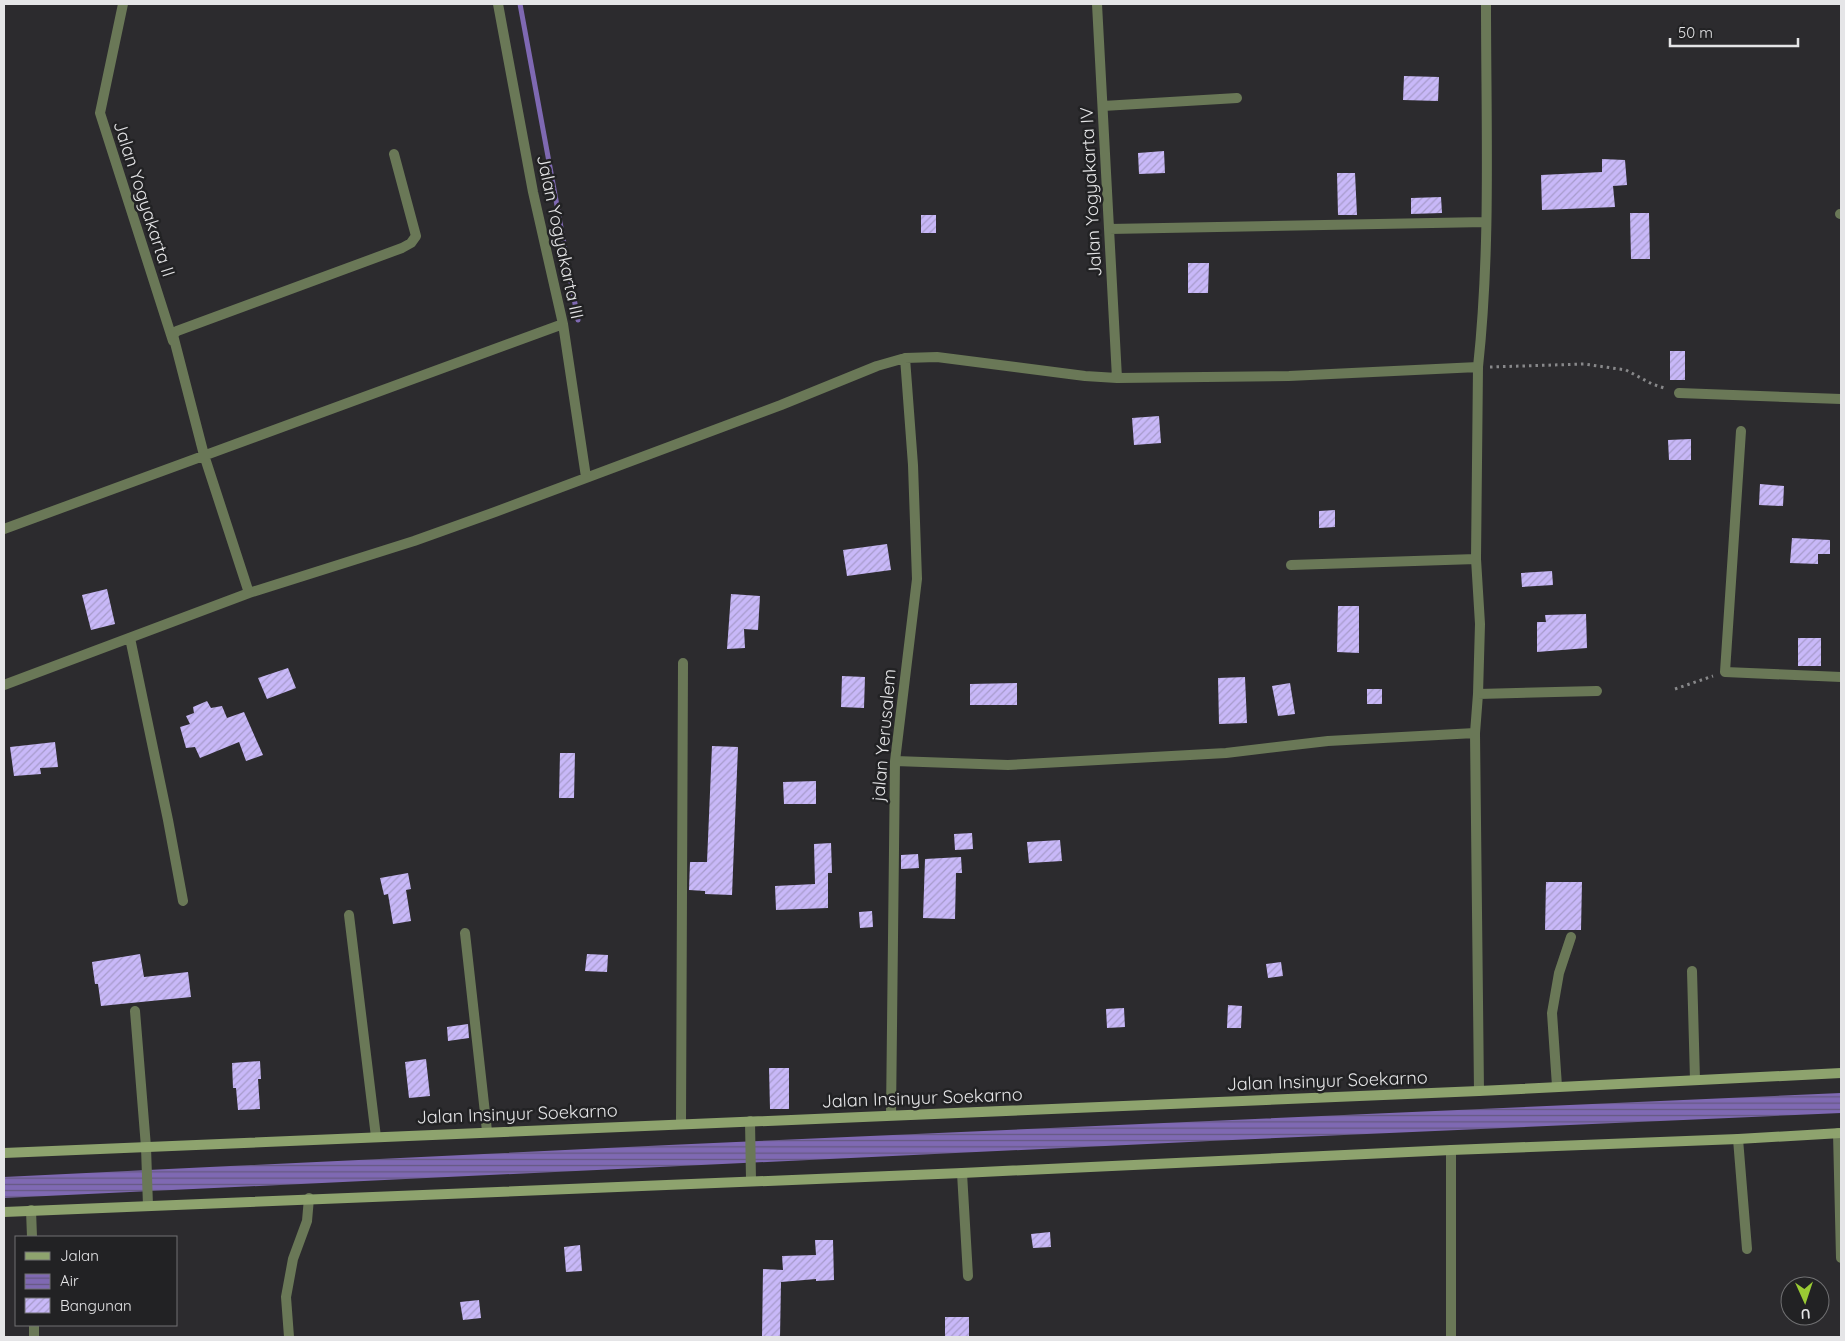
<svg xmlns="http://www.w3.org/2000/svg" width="1845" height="1341" font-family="Quicksand,sans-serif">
	<defs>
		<pattern id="water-rules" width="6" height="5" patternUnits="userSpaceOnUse" patternTransform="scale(1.25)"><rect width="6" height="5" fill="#7f69b3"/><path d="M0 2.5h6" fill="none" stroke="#655982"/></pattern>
		<pattern id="building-hatch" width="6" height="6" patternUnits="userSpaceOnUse" patternTransform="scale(1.25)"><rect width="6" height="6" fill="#c8b8f8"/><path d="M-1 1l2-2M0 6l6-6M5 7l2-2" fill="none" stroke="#a79bcb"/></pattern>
	</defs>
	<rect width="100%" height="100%" fill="#2c2b2e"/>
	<path fill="url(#water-rules)" d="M1841 1093V1113L1210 1141 4 1198V1177L669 1145Z"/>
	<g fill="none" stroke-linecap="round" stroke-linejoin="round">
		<path stroke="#7f69b3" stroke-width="5" d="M520 4 578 320"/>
	</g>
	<path fill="url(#building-hatch)" d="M1404 76 1439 77 1438 101 1403 100Z
		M1164 151 1165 173 1139 174 1138 153Z
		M1602 159 1625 160 1627 185 1613 186 1615 207 1542 210 1541 175 1602 172Z
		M1337 173H1355L1357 215H1338Z
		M1441 197 1442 213 1411 214V198Z
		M1630 213H1649L1650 259H1631Z
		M921 215H936V233H921Z
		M1188 263H1209L1208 293H1188Z
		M1670 351H1685V380H1670Z
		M1159 416 1161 443 1134 445 1132 418Z
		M1691 439V460H1669L1668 440Z
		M1760 484 1784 486 1783 506 1759 505Z
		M1335 510V527L1319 528V511Z
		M1792 538 1830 540V554H1818V564L1790 563Z
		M887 544 891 570 847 576 843 550Z
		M1552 571 1553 585 1522 587 1521 573Z
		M107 589 115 624 91 630 82 595Z
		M731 594 760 596 758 630 744 629 745 648 727 649Z
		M1338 606H1359V653L1337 652Z
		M1586 614 1587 648 1537 652V622H1546L1545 615Z
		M1798 638H1821V666H1798Z
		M288 668 296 688 267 699 258 678Z
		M842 676 865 677 864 708 841 707Z
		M1245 677 1247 723 1219 724 1218 678Z
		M1017 683V705H970V684Z
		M1290 683 1295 714 1278 716 1272 686Z
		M1367 689H1382V704H1367Z
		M207 701 211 708 222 706 227 718 244 712 263 755 246 761 239 742 200 758 195 747 186 748 180 727 190 724 186 716 194 713 193 707Z
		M55 742 58 767 40 768 41 774 14 776 10 747Z
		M712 746 738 747 732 895 705 894V891L689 890 690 862H707Z
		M560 753H575L574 798H559Z
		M816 781V804H784L783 782Z
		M972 833 973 849 955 850 954 834Z
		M1060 840 1062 861 1029 863 1027 842Z
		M831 843 832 873H828V908L776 910 775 886 815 884 814 844Z
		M918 854 919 868 901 869V855Z
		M961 857 962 873H956L955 919 923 918 925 859Z
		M408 873 411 889 406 890 411 921 393 924 388 894 384 895 380 878Z
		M1546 882H1582L1581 930H1545Z
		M872 911 873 927 860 928 859 912Z
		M140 954 144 977 188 972 191 997 101 1006 98 984H95L92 962Z
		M587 954 608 955 607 972 585 971Z
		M1281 962 1283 976 1268 978 1266 964Z
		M1228 1005 1242 1006 1241 1028H1227Z
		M1124 1008 1125 1027 1107 1028 1106 1009Z
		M468 1024 469 1038 448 1041 447 1027Z
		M426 1059 430 1096 409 1098 405 1062Z
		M260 1061 261 1079H258L260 1109 238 1110 236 1088H233L232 1063Z
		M769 1068H789V1109H770Z
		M1050 1232 1051 1247 1033 1248 1031 1234Z
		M815 1240H833L834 1280 816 1281V1279L781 1282 780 1337H762L763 1269 783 1270 782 1256 816 1255Z
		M580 1245 582 1271 566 1272 564 1247Z
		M479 1300 481 1318 463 1320 460 1302Z
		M945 1317H969V1337H945Z"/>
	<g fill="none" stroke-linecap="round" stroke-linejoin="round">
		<path stroke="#88888a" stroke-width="3" stroke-dasharray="2.5 4" stroke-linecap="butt" d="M1490 367 1584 364 1626 370 1652 384 1667 389
			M1675 689 1713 676"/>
		<path stroke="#6a7857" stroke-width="10" d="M750 1121 751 1180
			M681 1124 683 663"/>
		<path stroke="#6a7857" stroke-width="10" d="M123 4 100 113 173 341
			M498 4 533 192 563 324 586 477
			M1097 4 1117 378
			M1103 106 1237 98
			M1840 214H1841
			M1109 229 1486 222
			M1679 393 1841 399
			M1741 431 1725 672 1841 677
			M4 529 563 324
			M1291 565 1476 559
			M249 593 204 455 173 335 177 331 402 248 411 243 416 236 394 154
			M130 638 168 820 183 901
			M4 685 249 593 414 541 495 512 781 405 877 366 905 358 937 357 1085 376 1117 378 1289 376 1478 367
			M1478 694 1597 691
			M895 761 1008 765 1226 753 1328 741 1475 733
			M349 915 376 1137
			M465 933 487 1131
			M1692 971 1695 1080
			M135 1011 146 1147 148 1206
			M1557 1086 1552 1013 1559 973 1571 937
			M1479 1091 1475 733 1478 694 1480 624 1476 559 1478 367C1491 247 1486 124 1486 4
			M891 1115 895 761 917 579 913 465 905 358
			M1838 1133 1841 1258
			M1738 1139 1747 1249
			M1451 1150V1337
			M962 1173 968 1276
			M31 1210 32 1237
			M34 1325V1337
			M289 1337 286 1297 293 1259 307 1221 309 1198"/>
		<path stroke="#8ea36e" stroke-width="10" d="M4 1153 1479 1091 1841 1073
			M4 1212 962 1173 1451 1150 1738 1139 1841 1133"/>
	</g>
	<g text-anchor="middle" stroke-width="5" stroke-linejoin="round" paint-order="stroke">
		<g font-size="18" fill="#e5e5e7" stroke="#222224">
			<text transform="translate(1091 192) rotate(-93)" y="6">Jalan Yogyakarta IV</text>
			<text transform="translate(144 199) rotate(72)" y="6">Jalan Yogyakarta II</text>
			<text transform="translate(560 237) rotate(78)" y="6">Jalan Yogyakarta III</text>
			<text transform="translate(884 735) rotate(-85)" y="6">jalan Yerusalem</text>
			<text transform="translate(1327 1081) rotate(-2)" y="6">Jalan Insinyur Soekarno</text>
			<text transform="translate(922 1098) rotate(-2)" y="6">Jalan Insinyur Soekarno</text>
			<text transform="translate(517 1114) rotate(-2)" y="6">Jalan Insinyur Soekarno</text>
		</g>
	</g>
	<rect width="1845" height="1341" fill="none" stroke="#e5e5e7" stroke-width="10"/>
	<rect x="15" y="1236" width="162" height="90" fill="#222224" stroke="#707072"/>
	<rect x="25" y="1252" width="25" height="8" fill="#8ea36e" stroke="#707072"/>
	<text x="60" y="1261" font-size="15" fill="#e5e5e7">Jalan</text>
	<rect x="25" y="1274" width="25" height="15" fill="url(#water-rules)" stroke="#707072"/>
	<text x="60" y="1286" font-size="15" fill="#e5e5e7">Air</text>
	<rect x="25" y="1298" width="25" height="15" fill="url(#building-hatch)" stroke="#707072"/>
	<text x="60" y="1311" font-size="15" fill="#e5e5e7">Bangunan</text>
	<g transform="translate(1805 1301) rotate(177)"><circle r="24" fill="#222224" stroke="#707072"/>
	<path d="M0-4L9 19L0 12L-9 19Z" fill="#9acb34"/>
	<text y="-8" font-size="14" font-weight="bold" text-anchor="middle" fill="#e5e5e7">U</text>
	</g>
	<path d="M1670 38v8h128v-8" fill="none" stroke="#e5e5e7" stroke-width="2.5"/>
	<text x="1678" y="38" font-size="15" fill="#e5e5e7" stroke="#222224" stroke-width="4" paint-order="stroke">50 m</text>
</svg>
